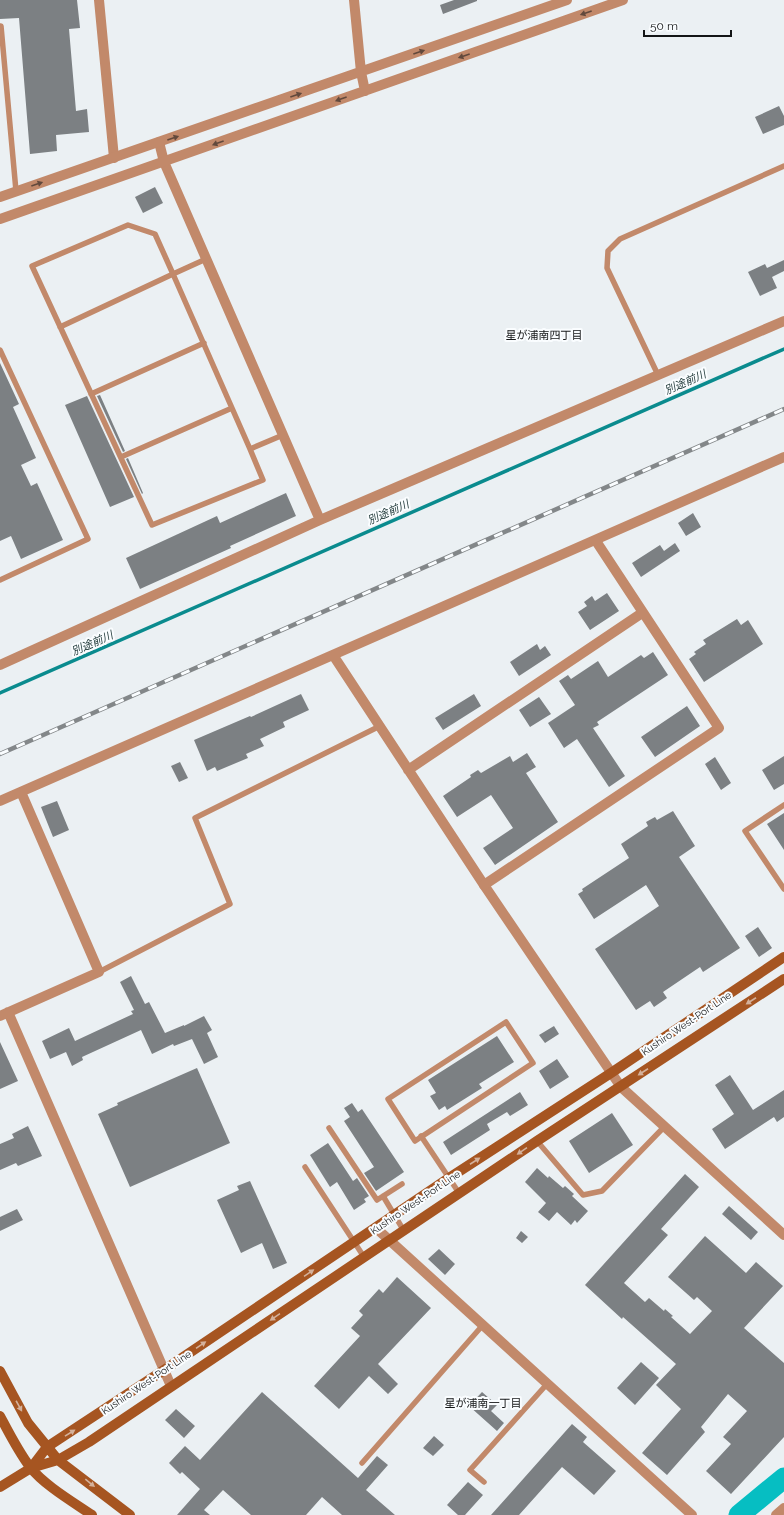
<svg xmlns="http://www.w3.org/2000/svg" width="784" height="1515" font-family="Raleway,'Noto Sans JP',sans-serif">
	<rect width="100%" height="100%" fill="#ebf0f3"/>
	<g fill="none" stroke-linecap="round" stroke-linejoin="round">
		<path stroke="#0a8b8e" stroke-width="3.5" d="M0 693 784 349"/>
		<path stroke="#06bec2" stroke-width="21" d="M739 1515 784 1478"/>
	</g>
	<path fill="#7c8083" d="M0 0H77L80 28 69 29 76 111 87 109 89 132 56 135 57 151 30 154 19 18 0 19Z
		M454 0H477V1L443 14 440 5Z
		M779 106 784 116V125L763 134 755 117Z
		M155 187 163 203 143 213 135 197Z
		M784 260V271L772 277 777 288 760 296 748 272 765 264 767 268Z
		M0 363 19 404 13 407 36 458 21 465 31 486 37 483 63 540 21 559 11 536 0 541Z
		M100 395 125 451 123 452 97 396Z
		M87 396 134 497 110 507 65 405Z
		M128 458 143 493 142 494 126 459Z
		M286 493 296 516 230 546 231 548 140 589 126 558 217 516 220 523Z
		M693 513 701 527 686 536 678 523Z
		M675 543 680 551 641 577 632 563 660 545 664 551Z
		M607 593 619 611 590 630 578 612 587 606 584 602 592 596 595 601Z
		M737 619 741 625 748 620 763 644 704 682 689 659 696 654 694 652 706 644 703 640Z
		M537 644 540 650 545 646 551 655 519 676 510 662Z
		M653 652 668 675 597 722 599 725 593 728 625 776 609 787 577 739 564 748 548 723 575 705 559 681 568 675 571 679 598 661 608 677 641 655 644 658Z
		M301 694 309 710 283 722 285 727 260 739 264 746 246 754 248 758 217 771 215 767 207 771 194 740 250 716 251 717Z
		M474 694 481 706 443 730 435 718Z
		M539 697 551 714 530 727 519 710Z
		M687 706 700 726 655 757 641 737Z
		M527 753 536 767 526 773 558 822 495 865 483 848 513 828 491 795 457 817 443 796 471 777 470 775 478 770 481 773 510 756 513 762Z
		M784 756V784L774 790 762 770Z
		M715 757 731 783 721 790 705 764Z
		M180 762 188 778 179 782 171 766Z
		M57 801 69 830 53 837 41 807Z
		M673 811 695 846 679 857 740 948 703 972 700 967 663 992 667 998 654 1007 650 1001 636 1010 595 949 659 906 646 885 594 919 578 894 583 891 582 889 629 858 621 844 648 826 646 822 655 817 657 820Z
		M784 813V850L767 824Z
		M758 927 772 948 759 957 745 936Z
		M131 976 145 1004 149 1002 165 1033 184 1025V1026L204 1016 212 1030 207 1033 218 1057 204 1064 192 1039 174 1046 173 1044 152 1054 141 1030 82 1057 83 1060 72 1066 66 1052 50 1059 42 1041 69 1028 75 1041 133 1014 131 1011 134 1010 120 982Z
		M554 1026 559 1034 545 1043 539 1035Z
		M497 1036 514 1062 479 1084 482 1088 447 1110 445 1106 439 1110 430 1096 436 1093 428 1080Z
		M0 1042 18 1081 0 1089Z
		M557 1059 569 1077 550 1089 539 1071Z
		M197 1068 230 1143 130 1187 98 1114 118 1105 117 1103Z
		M730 1075 753 1110 784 1090V1117L777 1122 774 1117 725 1149 712 1129 734 1114 715 1085Z
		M520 1092 528 1105 510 1116 507 1112 487 1124 490 1130 451 1155 443 1142Z
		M352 1103 358 1112 362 1109 404 1172 376 1191 364 1173 374 1167 344 1121 350 1117 344 1108Z
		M612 1113 633 1145 589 1173 569 1141Z
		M28 1126 42 1156 18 1166 16 1163 0 1170V1144L14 1138 12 1134Z
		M328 1143 353 1181 357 1178 369 1196 364 1199 366 1202 354 1210 337 1182 330 1187 310 1155Z
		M537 1168 548 1178 549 1176 563 1188 565 1186 574 1194 572 1196 588 1211 577 1223 575 1220 571 1225 557 1212 549 1221 538 1212 546 1203 525 1182Z
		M685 1174 699 1187 661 1229 668 1235 624 1283 645 1302 649 1298 664 1311 665 1309 673 1316 671 1317 690 1334 712 1311 697 1297 694 1300 668 1277 705 1236 746 1273 756 1262 783 1286 744 1328 784 1363V1437L731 1494 706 1471 731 1444 723 1437 747 1411 728 1394 701 1427 705 1432 667 1475 642 1453 681 1409 656 1385 676 1364 623 1317 622 1319 585 1285Z
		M250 1181 287 1263 273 1269 262 1243 241 1253 217 1200 239 1190 237 1186Z
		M729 1206 758 1232 751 1240 722 1214Z
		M17 1209 23 1220 0 1231V1217Z
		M521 1231 528 1237 522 1243 516 1238Z
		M439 1249 455 1264 445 1275 428 1259Z
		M397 1277 431 1308 378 1364 398 1384 388 1394 369 1376 339 1409 314 1386 360 1336 351 1328 363 1315 359 1311 379 1289 383 1293Z
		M641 1362 659 1378 635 1405 617 1388Z
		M262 1392 358 1478 377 1456 388 1465 366 1490 395 1515H342L322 1497 306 1515H251L223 1490 204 1510 210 1515H177L200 1489 182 1472 180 1474 169 1463 185 1446 200 1460Z
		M482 1392 497 1405 491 1411 504 1423 497 1431 469 1406Z
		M176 1409 195 1426 184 1438 165 1420Z
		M572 1424 587 1437 583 1442 616 1471 594 1495 562 1467 519 1515H491Z
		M434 1436 444 1445 433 1456 423 1448Z
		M468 1482 483 1495 465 1515H458L447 1505Z"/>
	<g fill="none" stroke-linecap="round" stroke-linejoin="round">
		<path stroke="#c2896a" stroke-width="5.5" d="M0 26H1L16 191
			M206 259 173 274 250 449 283 435
			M60 327 173 274 155 234 128 225 32 266C72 352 112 439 152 525L263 480 250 449
			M0 350 88 539 0 580
			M658 375 607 268 608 251 620 239 784 166
			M91 394 204 343
			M121 457 232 408
			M784 805 745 831 784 889
			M99 972 230 904 195 818 380 726
			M506 1022 533 1063 415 1141 388 1099Z
			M329 1128 377 1200 402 1184
			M421 1136 459 1193
			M537 1141 583 1195 602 1191 665 1126
			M305 1167 364 1257
			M383 1196 404 1231
			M362 1463 482 1326
			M484 1482 470 1470 547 1384"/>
		<path stroke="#c2896a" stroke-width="10" d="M99 0 114 158
			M159 142 164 162 320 520
			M333 655 484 885 621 1087 784 1235
			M0 665 320 520 784 321
			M408 770 642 613
			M0 801 784 457
			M8 1012 171 1386
			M0 1016 99 972 21 792
			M376 1228 692 1515
			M776 1515 784 1508"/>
		<path stroke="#c2896a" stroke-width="10" d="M354 0 361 72 365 91
			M0 197 567 0
			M0 219 623 0
			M484 885 719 728 596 541"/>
		<path stroke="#a65521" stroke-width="10" d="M0 1371 28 1423 58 1460 130 1515
			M0 1416C9 1433 18 1451 30 1467 44 1485 73 1502 92 1515
			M31 1468 47 1447 164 1370 449 1178 611 1073 784 957
			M0 1487 31 1468 58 1460 89 1442 537 1141 784 979"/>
		<g stroke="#838789" stroke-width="4.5">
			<path id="rail" d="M0 754 784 409"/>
		</g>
		<use href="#rail" stroke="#fafdff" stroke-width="3" stroke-dasharray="9" stroke-linecap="butt"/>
	</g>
	<defs><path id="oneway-solid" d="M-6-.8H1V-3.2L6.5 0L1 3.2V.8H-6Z"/></defs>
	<g fill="#62493c">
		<use href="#oneway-solid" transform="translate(586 13) rotate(161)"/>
		<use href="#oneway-solid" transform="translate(419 52) rotate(-19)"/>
		<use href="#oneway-solid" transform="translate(464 56) rotate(161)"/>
		<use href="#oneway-solid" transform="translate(296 95) rotate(-19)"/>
		<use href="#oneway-solid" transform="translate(341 99) rotate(160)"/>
		<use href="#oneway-solid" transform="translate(173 138) rotate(-19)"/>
		<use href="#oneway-solid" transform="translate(218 143) rotate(160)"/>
		<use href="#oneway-solid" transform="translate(37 184) rotate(-19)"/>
	</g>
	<g fill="#d4b19b">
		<use href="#oneway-solid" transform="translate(751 1001) rotate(147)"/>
		<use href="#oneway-solid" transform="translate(643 1072) rotate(147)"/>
		<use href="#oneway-solid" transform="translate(522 1151) rotate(146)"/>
		<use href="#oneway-solid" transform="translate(475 1161) rotate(-33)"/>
		<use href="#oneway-solid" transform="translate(309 1273) rotate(-34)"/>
		<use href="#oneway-solid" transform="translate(275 1317) rotate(146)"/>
		<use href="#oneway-solid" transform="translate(201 1345) rotate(-34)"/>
		<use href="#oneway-solid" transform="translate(19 1406) rotate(61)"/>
		<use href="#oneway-solid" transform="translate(70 1433) rotate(-32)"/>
		<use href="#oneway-solid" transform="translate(90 1483) rotate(39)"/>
	</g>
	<g text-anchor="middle" stroke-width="4" stroke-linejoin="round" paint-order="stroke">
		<g font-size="10" fill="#131516" stroke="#fafdff">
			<text transform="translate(686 1023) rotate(-34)" y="4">Kushiro West-Port Line</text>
			<text transform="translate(415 1202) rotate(-34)" y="4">Kushiro West-Port Line</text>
			<text transform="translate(146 1382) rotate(-34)" y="4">Kushiro West-Port Line</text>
		</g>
		<g font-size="11" fill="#131516" stroke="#fafdff">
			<text x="544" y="339">星が浦南四丁目</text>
			<text x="483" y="1407">星が浦南一丁目</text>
		</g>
		<g font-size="11" font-style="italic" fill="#1f3838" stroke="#fafdff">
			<text transform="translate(685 382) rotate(-24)" y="4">別途前川</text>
			<text transform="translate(388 512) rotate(-24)" y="4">別途前川</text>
			<text transform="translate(92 643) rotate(-24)" y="4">別途前川</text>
		</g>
	</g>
	<path d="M644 30v6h87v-6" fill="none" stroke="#131516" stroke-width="2"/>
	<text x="650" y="30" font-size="12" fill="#131516" stroke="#fafdff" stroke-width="3" paint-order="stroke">50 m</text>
</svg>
